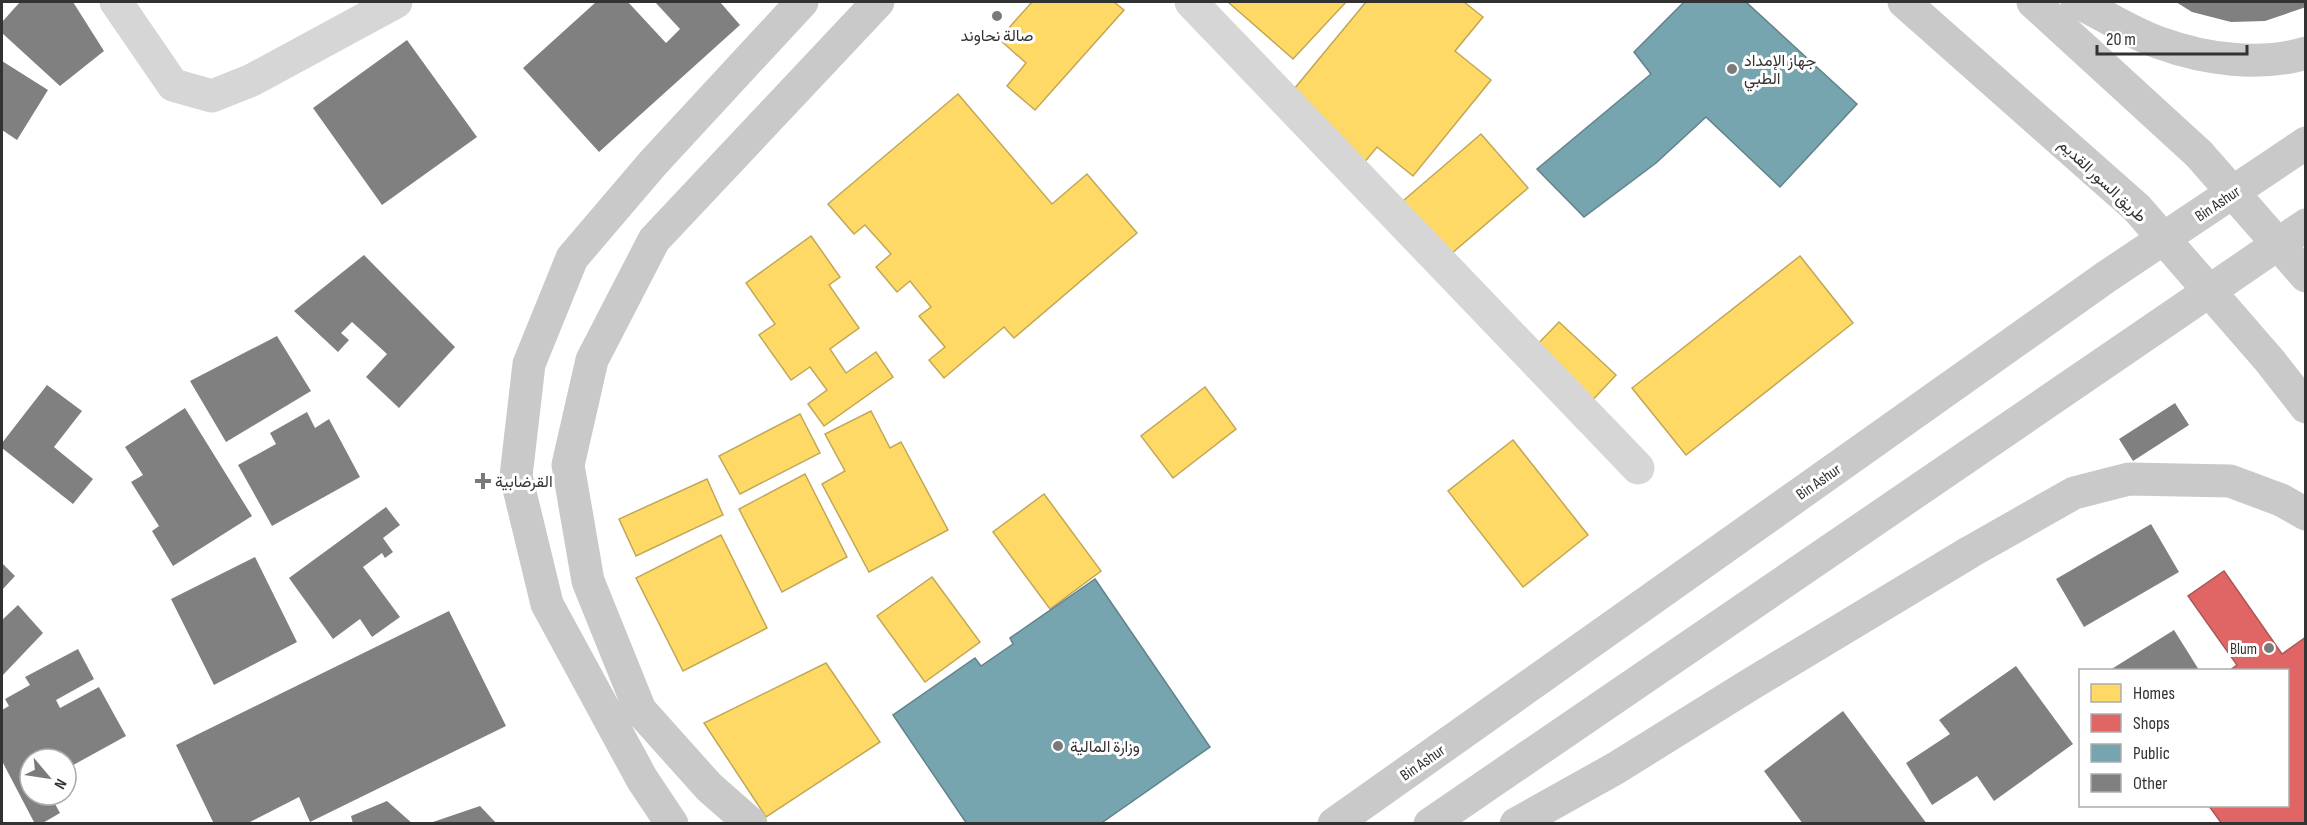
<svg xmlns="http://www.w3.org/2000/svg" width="2307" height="825" font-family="'Sofia Sans Condensed',Vazirmatn,sans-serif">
	<rect width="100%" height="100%" fill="#fff"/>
	<path fill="#ffd966" stroke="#c2a756" stroke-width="1.5" d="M1032 2H1114L1124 10 1035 110 1007 86 1026 63 999 39Z
		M1228 2H1346L1293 59Z
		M1366 2H1464L1483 17 1455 51 1491 80 1413 176 1377 147 1363 164 1285 100Z
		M958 94 1052 204 1087 174 1137 233 1014 338 1004 327 944 378 929 360 945 347 919 316 931 307 910 281 897 292 876 267 891 254 865 225 854 234 828 204Z
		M1481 134 1528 188 1444 260 1397 206Z
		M811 236 840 277 829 285 859 328 830 349 846 373 876 352 893 377 824 426 808 404 827 390 810 367 791 380 759 335 775 324 746 283Z
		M1800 256 1853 323 1686 455 1632 388Z
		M1559 322 1616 375 1588 405 1531 351Z
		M1205 387 1236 429 1173 478 1141 436Z
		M871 411 890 448 901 442 948 530 869 572 822 484 845 471 825 434Z
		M800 414 820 453 740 494 719 456Z
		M1513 440 1588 535 1523 587 1448 491Z
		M805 474 847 557 782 592 739 509Z
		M707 479 723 515 636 556 619 519Z
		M1044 494 1101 571 1050 609 993 532Z
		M721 535 767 628 683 671 636 578Z
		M932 577 980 642 925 682 877 616Z
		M826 663 880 742 766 817 704 723Z"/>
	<path fill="#e06666" stroke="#ac5656" stroke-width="1.5" d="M2224 571 2282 654 2306 637V824H2222L2209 806H2288V670H2230L2237 665 2188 596Z"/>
	<path fill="#76a5af" stroke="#62828a" stroke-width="1.5" d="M1684 2H1746L1857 104 1780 187 1706 117 1656 163 1584 217 1537 169 1651 74 1634 52Z
		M1095 579 1210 747 1100 824H967L893 715 975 658 981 666 1013 644 1010 638Z"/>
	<path fill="#808080" d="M20 2H73L104 51 60 86 2 33V22Z
		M596 2H628L666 43 680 29 655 2H720L740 25 599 152 523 68Z
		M2176 2H2306V7L2265 21 2231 22 2192 12Z
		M407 40 477 137 382 205 313 108Z
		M2 61 48 90 17 140 2 130Z
		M364 255 455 347 399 408 366 377 387 354 352 322 341 333 349 340 338 352 294 311Z
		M277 336 311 391 226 442 190 381Z
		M47 385 82 411 54 447 93 479 73 504 2 448V443Z
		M2175 403 2189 425 2133 461 2119 439Z
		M185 408 252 516 173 566 152 531 159 526 131 482 143 475 125 447Z
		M307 412 315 428 329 419 360 477 272 526 238 465 276 444 270 433Z
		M386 507 400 525 383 538 393 552 385 558 382 553 363 567 400 617 372 637 360 619 333 639 289 578Z
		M2151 524 2179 572 2084 627 2056 579Z
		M255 557 297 642 214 685 171 599Z
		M2 563 15 576 2 590Z
		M18 605 43 633 2 676V620Z
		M449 611 506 726 310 822 299 797 246 824H214L176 745Z
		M2174 630 2199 670H2110Z
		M78 649 94 679 56 700 60 708 99 687 126 736 66 769V759H30V795H50L60 813 41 824H35L2 761V710L9 706 5 699 30 685 25 677Z
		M2016 666 2073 744 1994 801 1977 776 1932 805 1906 763 1950 734 1939 720Z
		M1843 711 1927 824H1803L1764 771Z
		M387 801 413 824H353L351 816Z
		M480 806 497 824H430V823Z"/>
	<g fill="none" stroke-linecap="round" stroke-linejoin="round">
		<path stroke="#d6d6d6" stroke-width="33" d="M116 2 173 85 212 96 252 80 396 2
			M1191 2 1638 468"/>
		<path stroke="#c9c9c9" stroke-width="33" d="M1904 2 2137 208 2270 361 2306 407
			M2033 2 2199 154 2306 276
			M2077 2C2104 15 2131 33 2160 43 2204 59 2260 67 2306 53
			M672 824 642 779 547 604 516 476 529 364 572 258 653 163 802 2
			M751 824 709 787 640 710 588 581 568 465 592 360 654 240 878 2
			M1334 824 2106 277 2306 143
			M1430 824 2306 225
			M1516 824 1616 768 1751 684 1970 552 2074 493 2129 479 2230 481 2281 500 2306 514"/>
	</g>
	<g fill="#7a7a7a" stroke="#fff" stroke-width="2">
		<circle cx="997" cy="16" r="6"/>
		<circle cx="1732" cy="69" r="6"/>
		<path d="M480 472h6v6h6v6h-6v6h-6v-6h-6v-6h6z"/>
		<circle cx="2269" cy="648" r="6"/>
		<circle cx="1058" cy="746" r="6"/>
	</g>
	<g text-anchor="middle" stroke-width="6" stroke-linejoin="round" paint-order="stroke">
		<g font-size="16" fill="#323232" stroke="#fff" text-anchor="start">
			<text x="997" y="41" text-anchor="middle">صالة نحاوند</text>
			<text x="1744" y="66">جهاز الإمداد<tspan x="1744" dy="18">الطبي</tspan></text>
			<text x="495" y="487">القرضابية</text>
			<text x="2257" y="654" text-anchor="end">Blum</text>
			<text x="1070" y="752">وزارة المالية</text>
		</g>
		<g font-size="16" fill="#323232" stroke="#fff">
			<text transform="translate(2103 180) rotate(43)" y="6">طريق السور القديم</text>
			<text transform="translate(2217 203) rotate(-34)" y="6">Bin Ashur</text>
			<text transform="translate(1818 481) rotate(-35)" y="6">Bin Ashur</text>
			<text transform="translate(1422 762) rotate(-35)" y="6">Bin Ashur</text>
		</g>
	</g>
	<rect width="2307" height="825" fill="none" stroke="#323232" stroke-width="6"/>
	<rect x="2079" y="669" width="210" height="138" fill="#ffffff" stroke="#adadad" stroke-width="1.5"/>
	<rect x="2091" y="684" width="30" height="18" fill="#ffd966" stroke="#adadad" stroke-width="1.5"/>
	<text x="2133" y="699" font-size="18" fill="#323232">Homes</text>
	<rect x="2091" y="714" width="30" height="18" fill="#e06666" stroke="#adadad" stroke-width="1.5"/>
	<text x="2133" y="729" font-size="18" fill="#323232">Shops</text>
	<rect x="2091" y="744" width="30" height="18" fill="#76a5af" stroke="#adadad" stroke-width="1.5"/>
	<text x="2133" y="759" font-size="18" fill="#323232">Public</text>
	<rect x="2091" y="774" width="30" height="18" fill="#808080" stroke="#adadad" stroke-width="1.5"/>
	<text x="2133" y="789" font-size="18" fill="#323232">Other</text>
	<g transform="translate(48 777) rotate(119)"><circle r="28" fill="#ffffff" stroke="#adadad" stroke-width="1.5"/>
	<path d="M0-4.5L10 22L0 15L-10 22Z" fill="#7a7a7a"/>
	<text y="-9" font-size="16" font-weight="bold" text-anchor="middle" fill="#323232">N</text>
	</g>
	<path d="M2097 45v9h150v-9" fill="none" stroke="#323232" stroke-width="3"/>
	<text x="2106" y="45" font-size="18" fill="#323232" stroke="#ffffff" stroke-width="4.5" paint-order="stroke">20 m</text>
</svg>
